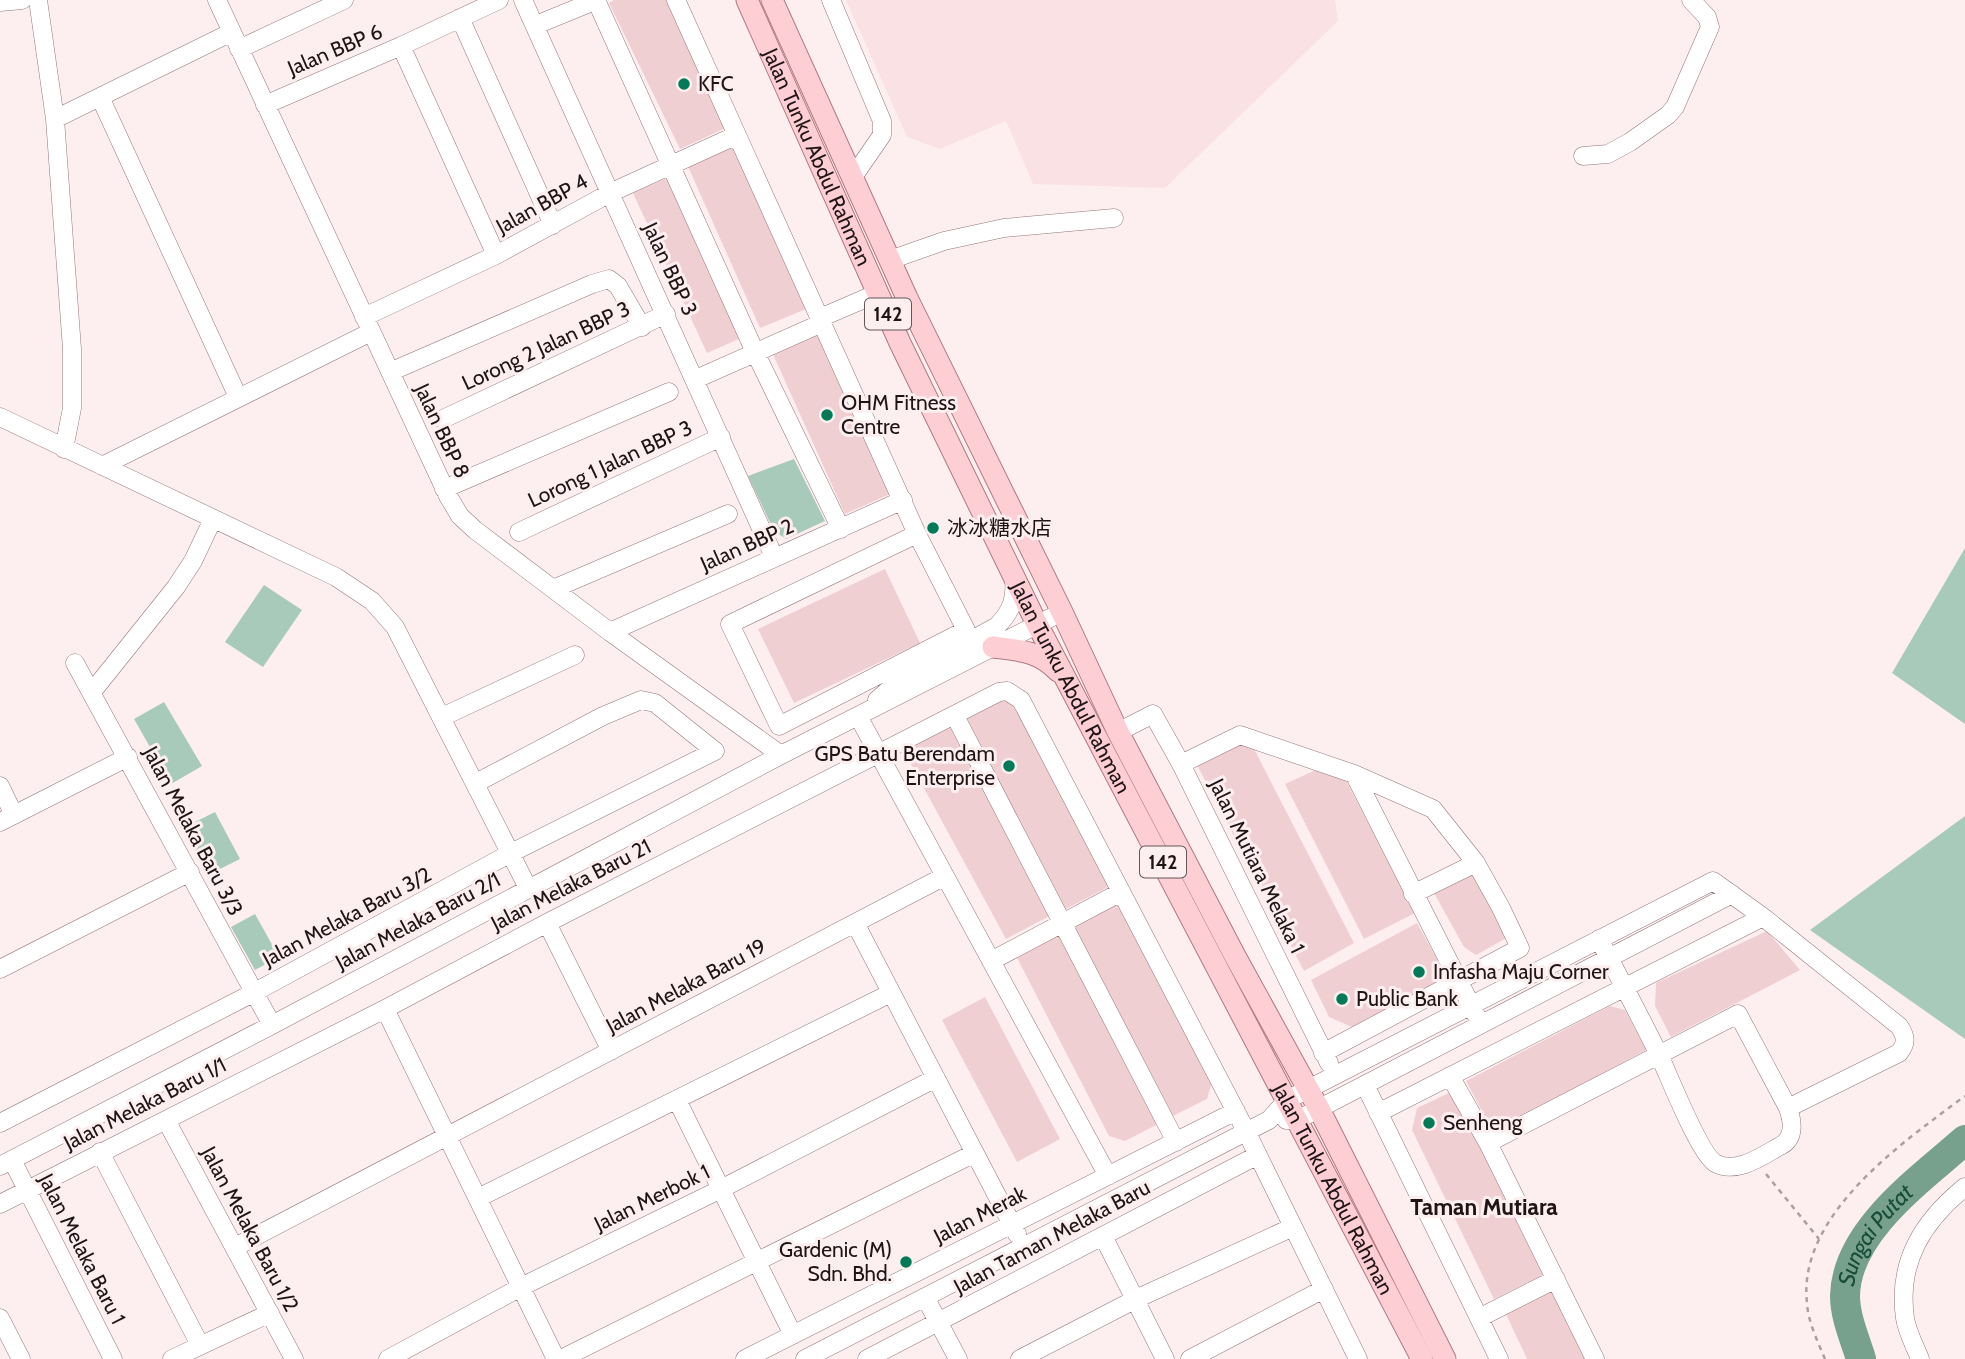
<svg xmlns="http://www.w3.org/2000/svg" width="1965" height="1359" font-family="Cabin,'Noto Sans SC',sans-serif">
	<rect width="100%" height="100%" fill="#fdeff0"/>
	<path fill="#fae1e3" d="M846 0H1335L1338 21 1165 188 1033 184 1006 121 940 149 907 137Z"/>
	<path fill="#a8caba" d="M794 459 825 521 786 539 774 531 748 476Z
		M1965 548V724L1892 673Z
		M264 585 302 610 263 667 225 642Z
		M164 702 202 766 171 784 134 719Z
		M215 812 240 859 208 875 183 828Z
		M1965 816V1039L1810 930Z
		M255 914 279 957 255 970 231 927Z"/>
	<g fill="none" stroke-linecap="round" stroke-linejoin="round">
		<path stroke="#77a08d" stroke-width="30" id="s1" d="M1861 1359C1855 1339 1845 1317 1845 1296 1846 1231 1921 1179 1965 1140"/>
	</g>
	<path fill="#f0cfd2" d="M614 0H669L730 126 680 149 609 3Z
		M732 142 811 307 760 328 686 162Z
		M672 176 746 336 707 353 633 193Z
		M816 330 890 494 845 514 771 350Z
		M885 569 920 643 794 703 758 629Z
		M1001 696 1012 702 1110 886 1062 911 959 717Z
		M951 720 1053 914 1006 939 906 755 912 741Z
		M1239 741 1252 745 1354 943 1304 971 1196 763Z
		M1318 769 1344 777 1415 913 1364 939 1285 784Z
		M1474 871 1510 936 1476 955 1464 947 1434 893Z
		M1116 898 1213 1079 1207 1099 1171 1117 1069 923Z
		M1417 923 1440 965 1437 982 1352 1027 1329 1017 1311 980Z
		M1061 927 1164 1121 1125 1141 1109 1136 1014 952Z
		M1767 931 1800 970 1671 1037 1655 1006 1656 983Z
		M985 997 1060 1139 1017 1162 942 1020Z
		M1610 1006 1625 1010 1646 1050 1493 1132 1466 1081Z
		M1453 1091 1545 1274 1494 1299 1412 1130 1417 1108Z
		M1551 1286 1587 1359H1527L1504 1310Z"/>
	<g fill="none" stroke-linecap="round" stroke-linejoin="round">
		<g stroke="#947679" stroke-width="19">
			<path id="minor" d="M38 0 55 119 72 349V408L64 449
				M217 0 448 496 460 516 475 530 610 632 781 755
				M523 0 774 557
				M596 0 755 352 841 529
				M676 0 917 534 966 630 779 726 730 624 917 534
				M831 0 882 121V135L853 177
				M0 2 22 0
				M460 18 553 225
				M536 25 597 0
				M401 46 496 255
				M239 49 344 0
				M100 97 238 397
				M265 105 401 46 499 0
				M55 119 232 32
				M1583 156 1608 154 1630 142 1668 115 1675 107 1710 27 1707 17 1691 0
				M890 260 944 241 1004 228 1114 218
				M364 317 496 255 610 193 737 135
				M820 318 878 293
				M390 372 592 284 609 279 618 286 642 327
				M696 379 822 323
				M0 417 336 577 372 601 395 627 528 888
				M443 419 666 314
				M102 466 371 332
				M444 489 669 392
				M519 532 721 437
				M553 589 728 514
				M610 632 903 500
				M75 663 272 1025
				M92 692 176 587 193 561 213 519
				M877 700 900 680 997 626C1012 611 1016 598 1014 577
				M858 716 1108 1176
				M955 716 1176 1142
				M442 717 575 655
				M1118 732 1153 714 1181 764 1329 1063
				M1181 764 1240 735 1354 774 1433 809 1476 863 1501 908 1520 948 1323 1053
				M1354 774 1476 1015
				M0 786 14 815
				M0 822 128 757
				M1413 894 1476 863
				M547 923 611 1051
				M855 923 1017 1234
				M991 961 1121 892
				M0 969 190 872
				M385 1009 556 1359
				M1450 1076 1488 1143 1595 1359
				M1365 1085 1499 1359
				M677 1100 793 1335
				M1378 1113 1763 917
				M166 1120 294 1359
				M1286 1120H1297L1732 894
				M0 1123 255 992 511 853 715 751 655 703 641 700 603 716 476 783
				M1488 1143 1738 1014 1788 1108C1793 1122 1795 1139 1780 1146 1762 1156 1736 1175 1715 1163 1700 1154 1670 1079 1661 1059 1641 1018 1620 979 1599 939
				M100 1152 200 1345
				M12 1160 113 1359
				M0 1166 272 1025 781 755 1062 612
				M478 1198 891 993
				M0 1204 385 1009 547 923 999 692 1007 691 1021 700 1246 1131 1358 1359
				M1103 1236 1165 1359
				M235 1247 945 876
				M925 1297 958 1359
				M0 1318 21 1359
				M1479 1318 1556 1279
				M172 1359 270 1313
				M388 1359 521 1287 721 1189 936 1078
				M561 1359 975 1153
				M745 1359 1236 1111
				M805 1359 1269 1120 1287 1100 1713 881 1763 917 1899 1026C1906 1036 1907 1043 1899 1053L1788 1108
				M867 1359 1258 1155
				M1020 1359 1136 1299 1293 1227
				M1190 1359 1324 1289
				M1920 1359C1915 1346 1907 1332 1905 1318 1897 1262 1923 1221 1965 1187"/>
		</g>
		<g stroke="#af787f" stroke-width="23">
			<g id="major">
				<path id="s2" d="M747 0 900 343 1037 624 1422 1359"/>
				<path d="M772 0 907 298 1062 612 1118 732 1235 956 1319 1109 1445 1359"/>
				<path d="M993 647C1019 650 1039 651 1058 671"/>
			</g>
		</g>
		<path stroke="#ab9fa0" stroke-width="2.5" stroke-dasharray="5 5" stroke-linecap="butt" d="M1766 1174 1819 1239
			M1825 1359C1818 1342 1808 1322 1807 1303 1797 1215 1903 1142 1965 1096"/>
		<use href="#minor" stroke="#fff" stroke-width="18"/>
		<use href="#major" stroke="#fdced4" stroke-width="21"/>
	</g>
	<g fill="#027a57" stroke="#fdeff0" stroke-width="2.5">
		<circle cx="684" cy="84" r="7"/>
		<circle cx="827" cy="415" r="7"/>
		<circle cx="933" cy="528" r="7"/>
		<circle cx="1009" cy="766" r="7"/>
		<circle cx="1419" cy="972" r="7"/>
		<circle cx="1342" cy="999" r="7"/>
		<circle cx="1429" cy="1123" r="7"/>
		<circle cx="906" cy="1262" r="7"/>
	</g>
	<g text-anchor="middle" stroke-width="6" stroke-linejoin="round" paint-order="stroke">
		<g fill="#fdeff0" stroke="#625657" stroke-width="2">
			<rect x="865" y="298.5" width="46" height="31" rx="5"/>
			<rect x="1140" y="846.5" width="46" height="31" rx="5"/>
		</g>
		<g font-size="19" font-weight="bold" fill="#201516">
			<text x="888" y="321">142</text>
			<text x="1163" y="869">142</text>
		</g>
		<g font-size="21" fill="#201516" stroke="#fdeff0">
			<text transform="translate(335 50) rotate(-23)" y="7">Jalan BBP 6</text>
			<text dy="7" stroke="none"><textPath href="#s2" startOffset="172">Jalan Tunku Abdul Rahman</textPath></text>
			<text transform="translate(542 204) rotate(-29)" y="7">Jalan BBP 4</text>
			<text transform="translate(670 269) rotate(65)" y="7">Jalan BBP 3</text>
			<text transform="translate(546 346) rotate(-25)" y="7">Lorong 2 Jalan BBP 3</text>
			<text transform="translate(442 431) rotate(65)" y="7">Jalan BBP 8</text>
			<text transform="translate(610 464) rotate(-25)" y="7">Lorong 1 Jalan BBP 3</text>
			<text transform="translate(747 545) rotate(-24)" y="7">Jalan BBP 2</text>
			<text dy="7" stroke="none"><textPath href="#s2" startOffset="760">Jalan Tunku Abdul Rahman</textPath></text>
			<text transform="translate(193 831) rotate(62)" y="7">Jalan Melaka Baru 3/3</text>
			<text transform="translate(1257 866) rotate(64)" y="7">Jalan Mutiara Melaka 1</text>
			<text transform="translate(571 885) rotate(-27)" y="7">Jalan Melaka Baru 21</text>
			<text transform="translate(347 917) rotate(-28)" y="7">Jalan Melaka Baru 3/2</text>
			<text transform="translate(418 921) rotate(-28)" y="7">Jalan Melaka Baru 2/1</text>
			<text transform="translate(686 986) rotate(-28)" y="7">Jalan Melaka Baru 19</text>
			<text transform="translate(145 1104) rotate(-27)" y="7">Jalan Melaka Baru 1/1</text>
			<text dy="7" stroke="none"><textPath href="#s2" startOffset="1326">Jalan Tunku Abdul Rahman</textPath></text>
			<text transform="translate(652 1198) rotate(-26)" y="7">Jalan Merbok 1</text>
			<text transform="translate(980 1215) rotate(-27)" y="7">Jalan Merak</text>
			<text transform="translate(250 1229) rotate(62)" y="7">Jalan Melaka Baru 1/2</text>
			<text transform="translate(1052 1237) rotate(-28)" y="7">Jalan Taman Melaka Baru</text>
			<text transform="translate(82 1249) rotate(63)" y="7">Jalan Melaka Baru 1</text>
		</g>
		<g font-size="21" fill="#201516" stroke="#fdeff0" text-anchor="start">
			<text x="698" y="91">KFC</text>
			<text x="841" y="410">OHM Fitness<tspan x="841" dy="24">Centre</tspan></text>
			<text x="947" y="535">冰冰糖水店</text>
			<text x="995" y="761" text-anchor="end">GPS Batu Berendam<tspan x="995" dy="24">Enterprise</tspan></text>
			<text x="1433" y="979">Infasha Maju Corner</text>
			<text x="1356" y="1006">Public Bank</text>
			<text x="1443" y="1130">Senheng</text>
			<text x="892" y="1257" text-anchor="end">Gardenic (M)<tspan x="892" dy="24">Sdn. Bhd.</tspan></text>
		</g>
		<g font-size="23" font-weight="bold" fill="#201516" stroke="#fdeff0">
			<text x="1484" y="1215">Taman Mutiara</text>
		</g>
		<g font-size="23" font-style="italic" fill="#174d39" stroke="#fdeff0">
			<text dy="8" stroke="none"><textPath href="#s1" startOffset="135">Sungai Putat</textPath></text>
		</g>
	</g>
</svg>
